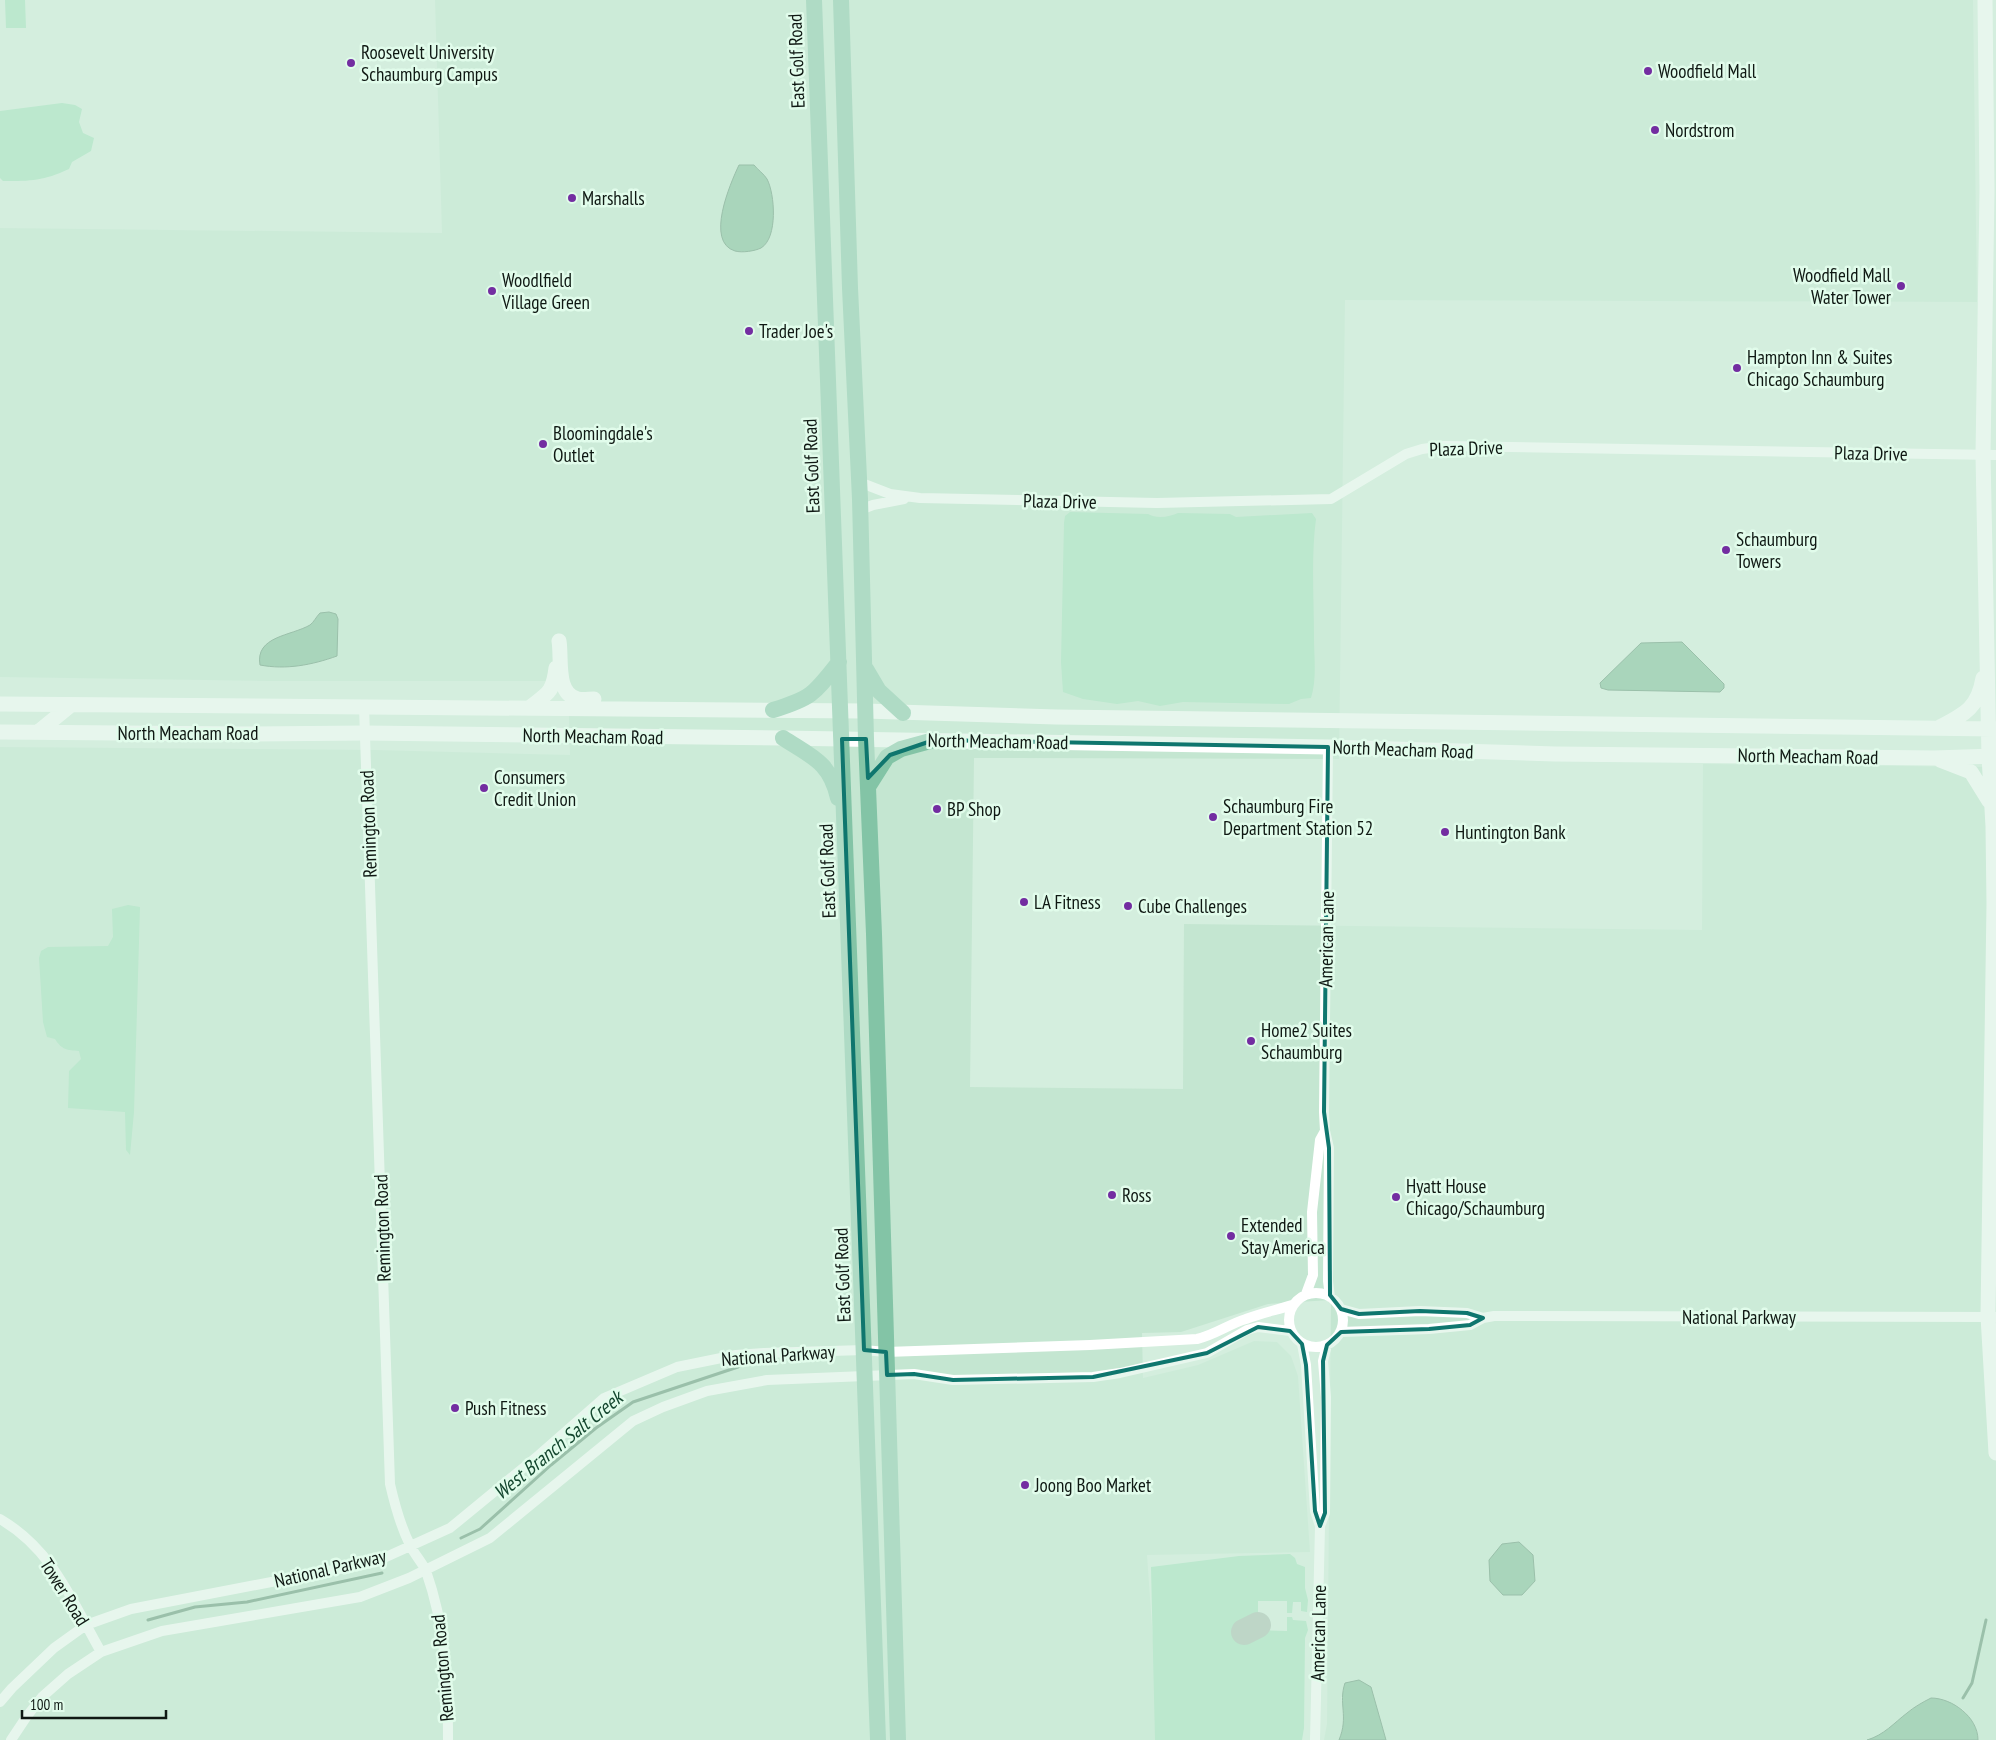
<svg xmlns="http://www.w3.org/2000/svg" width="1996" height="1740" font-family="'PT Sans Narrow',sans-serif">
	<rect width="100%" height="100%" fill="#d4eede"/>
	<path fill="#c4e6d1" d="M435 0H1973L1977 302 1345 300 1339 759 974 758 970 1087 1183 1089 1184 924 1702 930 1703 764 1996 767V1740H1978L1975 1727 1965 1711 1958 1706 1938 1698H1931L1919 1704 1906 1713 1897 1724 1876 1737 1867 1740H1386L1373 1692 1341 1697 1344 1711 1345 1724 1343 1732 1339 1740H1324L1327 1724 1331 1300 1268 1304 1181 1332 1142 1333 1143 1378 1198 1365 1254 1341 1277 1342 1291 1356 1298 1376 1310 1552 1147 1555 1160 1740H0V747L376 750 570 755 568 682 562 681H268L0 677V228L442 233Z"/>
	<path fill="#9fe0ba" d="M5 0H25L26 28H6Z
		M62 103 75 105 82 109 79 122 83 133 94 138 91 151 72 162 69 169C43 181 32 181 3 181L0 178V111Z
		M1070 512 1148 514C1156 519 1170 517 1178 513L1230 514 1236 517 1312 513 1316 519C1311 555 1314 600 1314 637 1314 657 1317 679 1311 698L1301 699 1289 704 1183 702 1160 706 1138 701 1117 704 1083 699 1063 692 1061 662 1064 523 1065 516Z
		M128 905 140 907 134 1112 130 1155 126 1150 125 1112 68 1108 69 1071 81 1059 79 1051C67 1050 62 1050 55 1039L47 1037 43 1022 39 958 41 951 48 947 108 946 113 937 112 909Z
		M1290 1554 1295 1558 1297 1564 1305 1567V1588L1308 1600 1307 1612 1301 1611V1602H1293L1292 1613H1287V1601H1258V1624L1244 1631V1627H1239V1637H1244V1633L1258 1626V1630L1287 1631V1617H1292L1293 1620 1306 1621 1308 1630 1305 1638 1304 1728 1302 1740H1155L1151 1567 1239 1556Z"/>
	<path fill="#75b691" stroke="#56876b" d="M739 165H754C758 170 764 174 767 179 775 194 778 238 761 248 755 251 742 253 735 251 705 242 730 184 739 165Z
		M329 612 336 614 338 619 337 656C312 665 286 670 260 665 255 636 291 636 310 625 314 622 316 617 320 613Z
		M1682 642 1724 684V688L1720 692 1608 690 1601 688 1600 683 1641 643Z
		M1519 1542 1533 1555 1535 1581 1522 1595H1503L1490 1581 1489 1560 1502 1544Z
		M1359 1680 1371 1687 1386 1740H1339C1349 1716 1338 1704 1345 1683Z
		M1931 1698C1952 1698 1978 1717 1978 1740H1867C1884 1735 1894 1723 1907 1713 1914 1707 1923 1702 1931 1698Z"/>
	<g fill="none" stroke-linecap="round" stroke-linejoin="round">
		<path stroke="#56876b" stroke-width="3" d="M461 1538 480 1529 551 1465 596 1428 633 1402 738 1367
			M148 1620 195 1607 247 1602 382 1573
			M1963 1698 1972 1683 1986 1620"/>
		<path stroke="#a4b9ac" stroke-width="26" d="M1244 1632 1258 1625"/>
		<path stroke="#fff" stroke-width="10" d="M859 482 890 494 920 498 1157 503 1331 499 1406 454 1422 449 1444 446 1996 455
			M860 510 873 505 904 499
			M364 706 390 1484C395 1506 400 1525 410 1545 414 1554 422 1562 426 1571 446 1628 448 1681 448 1740
			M1328 747 1324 1112 1325 1131 1329 1148 1328 1281 1330 1297
			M1289 1320a27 27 0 1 1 54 0a27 27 0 1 1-54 0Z
			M1306 1294 1313 1275 1312 1212 1320 1140 1325 1131
			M1341 1309 1359 1314 1420 1311 1467 1313 1483 1318
			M1341 1332 1429 1329 1470 1325 1483 1318 1494 1316 1996 1317
			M1302 1344 1306 1365 1315 1511 1320 1526 1315 1740
			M0 1519C53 1550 72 1601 101 1652
			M1320 1526 1325 1513 1326 1397 1323 1361 1327 1345
			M0 1702 12 1688 54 1648 86 1625 131 1609 375 1562 450 1528 539 1455 604 1398 677 1367 736 1355 764 1353 864 1350 886 1352 1090 1345 1197 1339C1215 1335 1229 1324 1246 1319 1261 1313 1277 1310 1292 1305
			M11 1740 27 1716 42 1697 68 1674 101 1652 162 1631 360 1597 409 1578 490 1538 633 1421 663 1407 707 1391 767 1380 914 1374 953 1380 1093 1377 1120 1373 1207 1353 1247 1330 1258 1327 1290 1331"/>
		<path stroke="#fff" stroke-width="15" d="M1985 0 1987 190 1983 455 1989 756 1993 826 1994 904 1988 1316 1996 1453
			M559 641C562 658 555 694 578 699 583 700 589 699 594 699
			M0 704 865 711 1056 717 1996 729
			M529 708C548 693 553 693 556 668
			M1940 727C1965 714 1978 708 1983 678
			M0 732 242 734 365 733 783 738 1328 747 1555 754 1934 758 1996 756
			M38 732 71 705
			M1940 760 1971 772 1989 801"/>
		<path stroke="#83c4a6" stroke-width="16" d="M814 0 878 1740
			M841 0 850 288 860 499 866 739 874 934 898 1740
			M866 669 879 691 903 713
			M773 710C812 698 814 694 839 662
			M783 738C812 757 830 762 838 798
			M868 787 887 757 901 749 934 740"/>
	</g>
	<path d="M0 0H1996V1740H0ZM842 739H866L868 778 890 755 934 740 1328 747 1324 1112 1329 1148 1330 1295 1341 1309 1359 1314 1420 1311 1467 1313 1483 1318 1470 1325 1429 1329 1341 1332 1327 1345 1323 1361 1325 1513 1320 1526 1315 1511 1306 1365 1302 1344 1290 1331 1258 1327 1207 1353 1093 1377 953 1380 914 1374 887 1375 886 1352 864 1350Z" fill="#d4eede" fill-opacity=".55" fill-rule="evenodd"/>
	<path fill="none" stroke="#0f766e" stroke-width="4" stroke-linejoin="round" d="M842 739H866L868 778 890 755 934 740 1328 747 1324 1112 1329 1148 1330 1295 1341 1309 1359 1314 1420 1311 1467 1313 1483 1318 1470 1325 1429 1329 1341 1332 1327 1345 1323 1361 1325 1513 1320 1526 1315 1511 1306 1365 1302 1344 1290 1331 1258 1327 1207 1353 1093 1377 953 1380 914 1374 887 1375 886 1352 864 1350Z"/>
	<g fill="#732da1" stroke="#e1fceb" stroke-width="2">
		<circle cx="351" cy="63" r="5"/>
		<circle cx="1648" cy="71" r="5"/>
		<circle cx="1655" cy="130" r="5"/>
		<circle cx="572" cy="198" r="5"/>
		<circle cx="1901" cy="286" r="5"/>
		<circle cx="492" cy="291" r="5"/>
		<circle cx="749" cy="331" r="5"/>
		<circle cx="1737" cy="368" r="5"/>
		<circle cx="543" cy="444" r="5"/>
		<circle cx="1726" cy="550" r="5"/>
		<circle cx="484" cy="788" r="5"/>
		<circle cx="937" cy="809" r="5"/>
		<circle cx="1213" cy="817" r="5"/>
		<circle cx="1445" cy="832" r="5"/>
		<circle cx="1024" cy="902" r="5"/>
		<circle cx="1128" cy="906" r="5"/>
		<circle cx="1251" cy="1041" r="5"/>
		<circle cx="1112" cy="1195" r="5"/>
		<circle cx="1396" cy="1197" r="5"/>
		<circle cx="1231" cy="1236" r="5"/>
		<circle cx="455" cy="1408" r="5"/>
		<circle cx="1025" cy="1485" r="5"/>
	</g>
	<g text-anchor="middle" stroke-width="5" stroke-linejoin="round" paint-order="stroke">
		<g font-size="19" fill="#0f1813" stroke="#e1fceb" text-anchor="start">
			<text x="361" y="59">Roosevelt University<tspan x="361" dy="22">Schaumburg Campus</tspan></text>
			<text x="1658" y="78">Woodfield Mall</text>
			<text x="1665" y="137">Nordstrom</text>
			<text x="582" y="205">Marshalls</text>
			<text x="1891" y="282" text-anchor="end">Woodfield Mall<tspan x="1891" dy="22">Water Tower</tspan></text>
			<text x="502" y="287">Woodlfield<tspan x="502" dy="22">Village Green</tspan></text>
			<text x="759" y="338">Trader Joe's</text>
			<text x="1747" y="364">Hampton Inn &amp; Suites<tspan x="1747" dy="22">Chicago Schaumburg</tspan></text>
			<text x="553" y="440">Bloomingdale's<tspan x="553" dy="22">Outlet</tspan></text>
			<text x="1736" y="546">Schaumburg<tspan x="1736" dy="22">Towers</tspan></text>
			<text x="494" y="784">Consumers<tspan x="494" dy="22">Credit Union</tspan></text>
			<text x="1223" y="813">Schaumburg Fire<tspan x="1223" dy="22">Department Station 52</tspan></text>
			<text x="947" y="816">BP Shop</text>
			<text x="1455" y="839">Huntington Bank</text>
			<text x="1034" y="909">LA Fitness</text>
			<text x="1138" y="913">Cube Challenges</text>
			<text x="1261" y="1037">Home2 Suites<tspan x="1261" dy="22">Schaumburg</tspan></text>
			<text x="1406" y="1193">Hyatt House<tspan x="1406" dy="22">Chicago/Schaumburg</tspan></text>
			<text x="1122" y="1202">Ross</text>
			<text x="1241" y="1232">Extended<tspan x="1241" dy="22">Stay America</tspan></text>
			<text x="465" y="1415">Push Fitness</text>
			<text x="1035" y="1492">Joong Boo Market</text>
		</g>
		<g font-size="19" fill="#0f1813" stroke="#e1fceb">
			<text transform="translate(796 61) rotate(-92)" y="7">East Golf Road</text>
			<text transform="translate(1466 448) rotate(-2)" y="7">Plaza Drive</text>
			<text transform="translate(1871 453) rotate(1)" y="7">Plaza Drive</text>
			<text transform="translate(811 466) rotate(-92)" y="7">East Golf Road</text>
			<text transform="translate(1060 501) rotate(1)" y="7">Plaza Drive</text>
			<text x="188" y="740">North Meacham Road</text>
			<text transform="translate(593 736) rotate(1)" y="7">North Meacham Road</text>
			<text transform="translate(998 741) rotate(1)" y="7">North Meacham Road</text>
			<text transform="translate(1403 749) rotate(2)" y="7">North Meacham Road</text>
			<text transform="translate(1808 756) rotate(1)" y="7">North Meacham Road</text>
			<text transform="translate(368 824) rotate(-92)" y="7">Remington Road</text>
			<text transform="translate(827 871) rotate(-92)" y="7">East Golf Road</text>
			<text transform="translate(1326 939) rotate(-89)" y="7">American Lane</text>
			<text transform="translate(382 1228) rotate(-92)" y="7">Remington Road</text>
			<text transform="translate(842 1275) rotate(-92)" y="7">East Golf Road</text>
			<text x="1739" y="1324">National Parkway</text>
			<text transform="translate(778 1355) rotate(-4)" y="7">National Parkway</text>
			<text transform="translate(330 1568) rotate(-13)" y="7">National Parkway</text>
			<text transform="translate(65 1592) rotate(58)" y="7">Tower Road</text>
			<text transform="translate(1318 1633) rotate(-89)" y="7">American Lane</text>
			<text transform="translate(442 1668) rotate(-95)" y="7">Remington Road</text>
		</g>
		<g font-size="20" font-style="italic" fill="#14472f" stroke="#e1fceb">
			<text transform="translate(558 1445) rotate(-39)" y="7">West Branch Salt Creek</text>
		</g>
	</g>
	<path d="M22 1710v8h144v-8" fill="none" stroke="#0f1813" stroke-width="2.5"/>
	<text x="30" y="1710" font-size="15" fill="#0f1813" stroke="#e1fceb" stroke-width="4" paint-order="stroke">100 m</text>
</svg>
